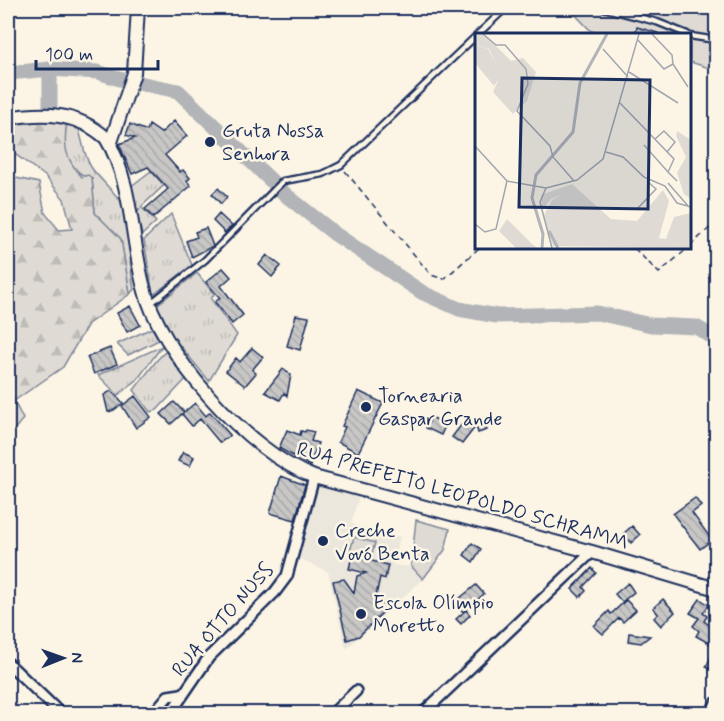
<svg xmlns="http://www.w3.org/2000/svg" width="724" height="721" font-family="Mynerve,sans-serif">
	<defs>
		<pattern id="grass-tufts" width="24" height="20" patternUnits="userSpaceOnUse" patternTransform="scale(1.5)"><rect width="24" height="20" fill="#dfdbd4"/><path d="M3 7l-1-3M5 7V3M7 7l1-3M15 17l-1-3M17 17v-4M19 17l1-3" fill="none" stroke="#bfbcb8"/></pattern>
		<pattern id="forest-firs" width="22" height="20" patternUnits="userSpaceOnUse" patternTransform="scale(1.5)"><rect width="22" height="20" fill="#dfdbd4"/><path d="M5 1l3.5 6h-7zM16 11l3.5 6h-7z" fill="#bfbcb8"/></pattern>
		<pattern id="building-back-hatch" width="6" height="6" patternUnits="userSpaceOnUse" patternTransform="scale(1.5)"><rect width="6" height="6" fill="#c8c7c6"/><path d="M-1 5l2 2M0 0l6 6M5-1l2 2" fill="none" stroke="#ababac"/></pattern>
	</defs>
	<rect width="100%" height="100%" fill="#fcf5e5"/>
	<filter id="ink" filterUnits="userSpaceOnUse"><feTurbulence type="fractalNoise" baseFrequency=".0167" numOctaves="2"/><feDisplacementMap in="SourceGraphic" scale="12" xChannelSelector="R" yChannelSelector="G"/><feConvolveMatrix kernelMatrix="1 2 1 2 8 2 1 2 1" color-interpolation-filters="sRGB"/></filter>
	<g filter="url(#ink)">
		<path fill="#ece7dc" d="M316 483 359 496 351 524 400 537 393 565 411 567 422 580 346 649 328 572 296 557Z"/>
		<path fill="url(#grass-tufts)" stroke="#7d8599" stroke-width="1.5" d="M67 122 78 127C83 140 83 154 91 167 98 178 120 197 124 206 135 233 127 262 134 289L130 294 121 239 95 213 92 178C77 176 68 161 64 147 62 140 66 129 67 122Z
			M174 166 180 170 141 207 156 222 142 235 137 213 140 209 136 212 130 187 151 171 162 183Z
			M171 214 192 265 153 295 144 240Z
			M197 273 214 294 211 299 237 335 209 381 173 337 157 305Z
			M152 328 159 340 128 355 117 344Z
			M162 346 137 380 118 395 98 375Z
			M166 351 187 378 157 410 150 412 134 390 157 360Z"/>
		<path fill="url(#forest-firs)" stroke="#7d8599" stroke-width="1.5" d="M56 120 67 122C63 145 65 159 82 177L88 175 92 178 95 213 121 239 130 294 88 324 63 367 14 401 23 419 8 437V173L16 178 39 183 45 213 59 230 72 229 64 199 45 176 8 149V125Z"/>
		<path fill="#dfdbd4" stroke="#7d8599" stroke-width="1.5" d="M569 8H716V70L690 62V34H602L591 31Z
			M416 520 450 529 445 550 423 579 411 566Z
			M354 537 375 543 371 557 350 551Z"/>
		<g fill="none" stroke-linecap="round" stroke-linejoin="round">
			<path stroke="#b2b4b8" stroke-width="15" d="M50 69V105
				M8 73 50 69 98 72 119 79 178 91 287 196 335 234 423 293 459 309 497 316 597 313 651 325 696 327 716 339"/>
		</g>
		<path fill="url(#building-back-hatch)" stroke="#1b2f5e" stroke-width="1.5" d="M637 27 658 33V34H635Z
			M174 121 187 136 165 155 180 172 183 170 190 178 187 181 191 186 153 218 145 209 168 189 148 167 132 174 119 144 135 138 126 135 130 124 147 131 149 125 161 133Z
			M218 188 227 197 221 204 212 194Z
			M219 214 232 226 225 233 213 221Z
			M206 228 213 246 192 257 186 241 197 237 195 232Z
			M267 255 281 266 272 277 259 265Z
			M223 268 231 277 221 286 243 315 232 324 215 302 220 298 206 282Z
			M130 306 140 325 127 332 117 313Z
			M296 315 309 317 300 350 287 346Z
			M110 348 117 364 94 374 87 357Z
			M252 348 263 357 252 370 256 373 245 386 226 371 236 358 240 362Z
			M283 369 291 375 287 396 284 393 280 400 265 392Z
			M111 391 123 403 114 410 108 412 104 395Z
			M358 391 383 403 358 453 338 442 345 427 342 426Z
			M135 396 151 417 136 428 122 406Z
			M174 402 184 412 171 424 161 414Z
			M195 403 206 416 210 412 230 435 220 443 200 419 192 426 182 414Z
			M431 417 446 424 441 435 426 428Z
			M483 419 487 430 478 433 476 426 462 444 452 437 465 420 471 424Z
			M287 430 300 435 301 431 305 432 306 430 314 432 311 441 318 443 310 466 279 448Z
			M183 452 194 457 190 466 178 461Z
			M281 476 305 485 295 520 270 513Z
			M695 498 701 506 692 513 712 540 700 549 673 514Z
			M632 526 640 535 631 543 623 534Z
			M472 543 481 549 473 562 464 555Z
			M352 556 388 565 385 579 380 577 376 596 387 608 359 636 347 640 333 581 344 579 354 593 357 576 366 573 349 569Z
			M592 568 596 573 583 587 586 591 580 597 572 589Z
			M628 583 634 592 622 602 615 594Z
			M476 585 484 594 463 612 455 602Z
			M663 599 675 612 661 626 654 618 658 614 653 608Z
			M700 599 709 605 703 613 707 616 704 621 717 631V672L706 667 716 647 696 636 699 631 693 626 699 618 690 613Z
			M626 600 636 610 623 622 619 618 603 634 594 626 609 611 611 614Z
			M466 610 470 615 461 624 456 619Z
			M629 633 650 636 641 643 628 641Z"/>
		<g fill="none" stroke-linecap="round" stroke-linejoin="round">
			<g stroke="#1b2f5e" stroke-width="9">
				<path id="service" d="M603 8 657 22 687 34
					M478 34 506 8
					M690 36 716 40
					M151 303 205 260 283 181 323 174 341 165 476 36"/>
			</g>
			<g stroke="#1b2f5e" stroke-width="14">
				<path id="minor" d="M8 663 61 714
					M153 714 168 696 181 694
					M170 714 209 657 275 592 287 576 314 477
					M332 714 356 691
					M422 714 592 552
					M710 714 716 703"/>
			</g>
			<g stroke="#1b2f5e" stroke-width="16">
				<path id="tertiary" d="M8 118C44 112 77 112 106 138 132 181 131 237 143 284 159 353 248 452 314 477L592 552 716 589
					M110 145 134 73 138 8"/>
			</g>
			<path stroke="#1b2f5e" stroke-width="1.5" stroke-dasharray="6 4.5" stroke-linecap="butt" d="M345 171 431 275 444 279 479 248
				M690 246 716 222
				M634 248 659 273 688 248"/>
			<use href="#service" stroke="#fcf5e5" stroke-width="4.5"/>
			<use href="#minor" stroke="#fcf5e5" stroke-width="9"/>
			<use href="#tertiary" stroke="#fcf5e5" stroke-width="12"/>
		</g>
	</g>
	<g fill="#1b2f5e" stroke="#fcf5e5" stroke-width="2">
		<circle cx="210" cy="142" r="6"/>
		<circle cx="366" cy="407" r="6"/>
		<circle cx="323" cy="541" r="6"/>
		<circle cx="361" cy="614" r="6"/>
	</g>
	<g text-anchor="middle" stroke-width="5" stroke-linejoin="round" paint-order="stroke">
		<g font-size="20" fill="#1b2f5e" stroke="#fcf5e5" text-anchor="start">
			<text x="222" y="137">Gruta Nossa<tspan x="222" dy="23">Senhora</tspan></text>
			<text x="378" y="402">Tornearia<tspan x="378" dy="23">Gaspar Grande</tspan></text>
			<text x="335" y="537">Creche<tspan x="335" dy="23">Vovó Benta</tspan></text>
			<text x="373" y="609">Escola Olímpio<tspan x="373" dy="23">Moretto</tspan></text>
		</g>
		<g font-size="20" fill="#1b2f5e" stroke="#fcf5e5">
			<text transform="translate(463 495) rotate(16)" y="7">RUA PREFEITO LEOPOLDO SCHRAMM</text>
			<text transform="translate(222 619) rotate(-49)" y="7">RUA OTTO NUSS</text>
		</g>
	</g>
	<g transform="translate(475 33)">
		<rect width="216" height="216" fill="#fcf5e5"/>
		<path d="M0 12 13 16 27 41 19 53 0 30ZM202 98 216 107V166L209 161 202 140 211 124 201 103ZM97 151 136 186 162 188 188 157 194 168 184 205 191 206 199 184 216 180V215L78 213 68 184 77 167 86 162 76 166 67 177 66 162ZM32 186 57 211 62 215H41L24 198Z" fill="#dfdbd4"/>
		<path d="M9 1 36 28 48 25 61 39 52 68 38 81 18 59 26 41 14 16 0 12V2Z" fill="#dfdbd4"/>
		<path fill="none" stroke="#b2b4b8" stroke-width="3" d="M74 198 83 215M67 215 68 201 57 165 61 142 98 99 105 50 132 1"/>
		<path fill="none" stroke="#a2a6af" stroke-width="1.5" d="M8 1 21 12H30L51 36 53 51 42 78 75 113 78 124 99 148M177 1 197 22 198 31 213 54M162 6 189 36 198 31M128 16 153 44M154 39 203 70M145 70 199 126 193 139 202 148M180 106 189 98 200 109 192 119M169 112 193 139M0 113 32 148 71 155M131 119 148 124 169 144 190 153 202 170 216 174M193 150 214 174M71 155 102 147 128 126 164 1M71 155 65 169 77 215M162 176 181 156 172 148M0 191 10 199 21 196 32 148"/>
		<path fill="#1b2f5e" fill-opacity="0.15" stroke="#1b2f5e" stroke-width="3" d="M47 45 175 47 173 176 44 174Z"/>
		<rect width="216" height="216" fill="none" stroke="#1b2f5e" stroke-width="3"/>
	</g>
	<rect width="724" height="721" fill="none" stroke="#fcf5e5" stroke-width="30"/>
	<rect x="15" y="15" width="694" height="691" fill="none" stroke="#1b2f5e" stroke-width="2" filter="url(#ink)"/>
	<g transform="translate(63 658) rotate(89)" stroke="#fcf5e5" stroke-width="4.5" paint-order="stroke">
	<path d="M0-4.5L10 22L0 15L-10 22Z" fill="#1b2f5e"/>
	<text y="-9" font-size="16" font-weight="bold" text-anchor="middle" fill="#1b2f5e">N</text>
	</g>
	<path d="M36 60v9h122v-9" fill="none" stroke="#1b2f5e" stroke-width="3"/>
	<text x="45" y="60" font-size="18" fill="#1b2f5e" stroke="#fcf5e5" stroke-width="4.5" paint-order="stroke">100 m</text>
</svg>
